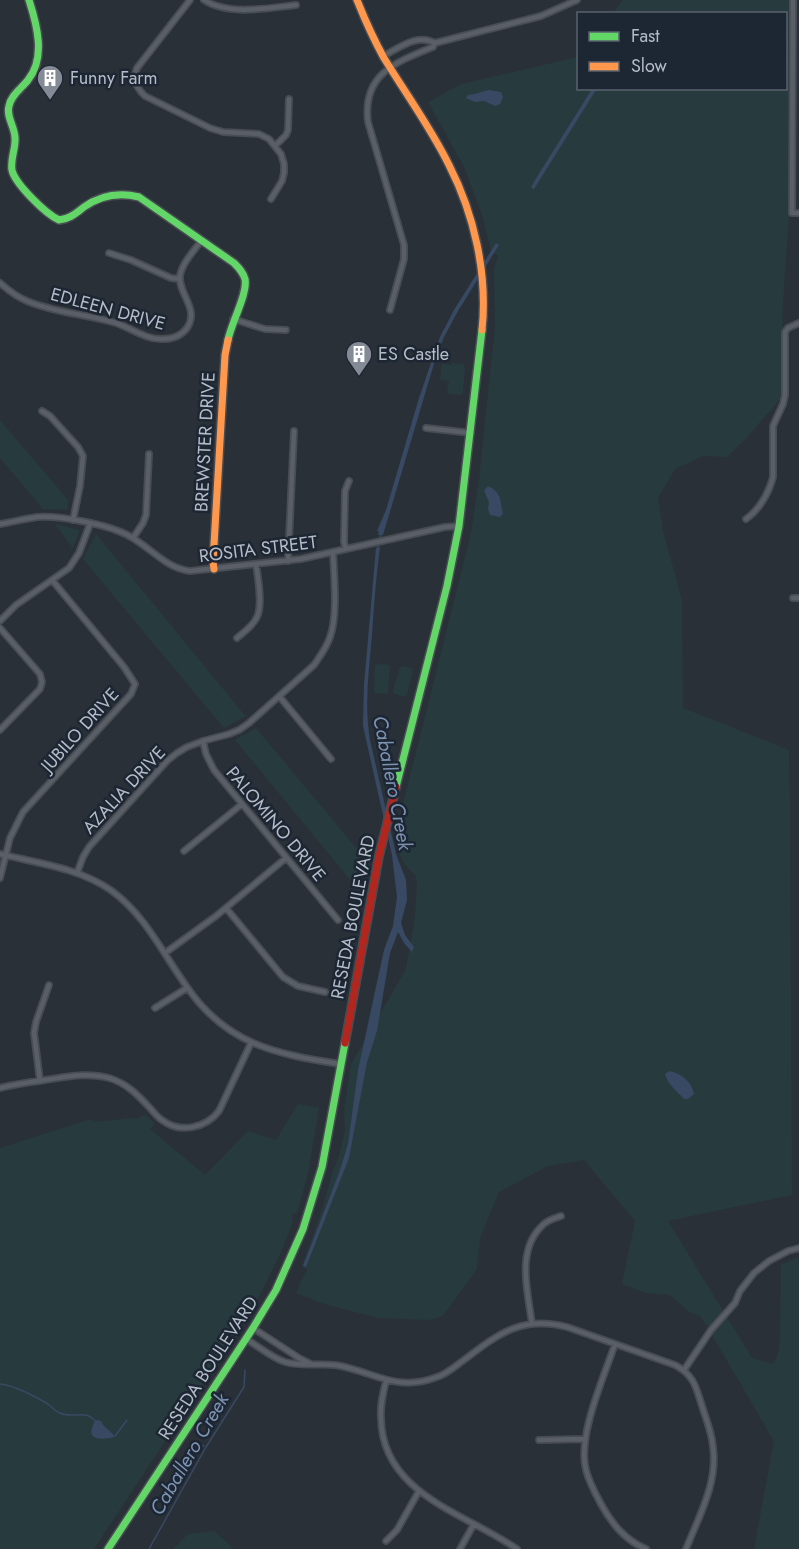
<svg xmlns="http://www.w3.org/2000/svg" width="799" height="1549" font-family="Jost,sans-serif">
	<rect width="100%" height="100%" fill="#2a3038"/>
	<path fill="#273a3e" d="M623 0H789V214L783 304 781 398 748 436 727 457 703 456 675 469 658 498 663 531 682 600 683 708 789 750 790 800 792 1195 668 1221 752 1358 773 1364 778 1354 780 1341 781 1265 798 1257 799 1265V1549H754L774 1441 712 1335 709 1326 705 1324 700 1316 689 1312 670 1295 645 1293 622 1284 635 1221 584 1160 548 1166 499 1192 480 1238 477 1269 443 1316 430 1320 378 1318 321 1303 296 1293 307 1269 302 1266 322 1210 333 1170 339 1156 345 1130 344 1110 351 1064 406 969 415 916 417 884 416 876 405 865 399 853 402 852 398 834V824L471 533 479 480 495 326 494 269 498 256 491 252 483 218 464 167 428 102 461 84 578 57V88H786V14L613 13Z
		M453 363 463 364 465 367 463 393 460 395 449 394 447 392 449 381 440 380 442 364 451 365Z
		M0 420 69 501 67 510 43 509 0 458Z
		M55 524 79 530V532L73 548Z
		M96 534 243 713 246 716 224 728 83 559Z
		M377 664 388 665 390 667 388 692 386 694 375 693 374 691 375 665Z
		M403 666 412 668 413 670 407 695 405 697 394 694 393 691 400 667Z
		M256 728 367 861 360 892 235 740Z
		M298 1104 319 1108 308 1174 297 1213H293L292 1217 293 1222 282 1250 255 1305 94 1549H0V1148L91 1119 94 1122 132 1118 137 1119 145 1114 155 1124 150 1129 205 1175 248 1131 276 1140Z
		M214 1531 231 1546 232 1549H173L188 1534Z"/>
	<path fill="#384963" d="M592 89 596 90 534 189 531 188 535 180Z
		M489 90 501 92 503 97 500 104 495 106 484 101 475 102 466 98 468 95 474 94Z
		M496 243 499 245 458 311 444 337 436 357 383 535H378L379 532 377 531 386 510 419 398 440 337 454 310Z
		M488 486C502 493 500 500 503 514L500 517 490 515 488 509 489 502 484 491Z
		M380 547C376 576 374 605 372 635 369 670 364 705 370 740L396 854 406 880 407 900 401 923 405 935 414 947 412 952 404 943 398 932 390 953 377 1031 367 1062 349 1158 306 1267 303 1266 339 1173 348 1144 358 1070 384 950 393 926 397 897 392 855 363 726 364 685 376 548Z
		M669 1071C681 1073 692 1082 694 1094L688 1099H684C677 1091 667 1084 665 1074Z
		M97 1420 101 1421 103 1425 114 1435V1437C100 1440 84 1441 95 1421Z"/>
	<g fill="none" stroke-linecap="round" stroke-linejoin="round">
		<path stroke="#384963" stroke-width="1.5" d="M378 547 381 534
			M0 1384C13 1385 37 1397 48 1404 52 1407 56 1412 60 1413 72 1419 86 1409 95 1421
			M115 1436 127 1420
			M193 1443 204 1446
			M149 1549 206 1447 244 1387 245 1370"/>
		<g stroke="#484c53" stroke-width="8">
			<path id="street" d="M190 0 137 68C132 79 136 88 145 96L210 128 223 132 259 134 269 139 281 154 284 164V173L282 181 271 199
				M204 0C228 16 269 8 296 5
				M793 0 792 213H799
				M383 56C399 48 417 33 435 43L541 16 577 0
				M275 146 286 135 288 130 289 99
				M109 253 131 260 171 278 180 279
				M0 283C8 290 17 297 27 301 55 313 86 314 116 323 131 328 146 340 163 339 172 339 181 336 187 328 200 309 178 294 180 276 182 263 194 251 201 241
				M390 310 404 259V245L368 122C362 74 396 62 433 47L435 43
				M233 319 265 329 286 330
				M42 411 50 416 78 447 83 456 80 486 73 520
				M426 428 471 433
				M746 519C759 510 769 493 773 477V426L783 404 785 395V332L788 328 799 323
				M0 524C12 522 24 519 37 517 60 515 111 525 131 537 152 549 166 568 190 571L301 559 445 527 459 526
				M133 538 143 523 146 515 149 454
				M346 549 344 542 345 491 349 481
				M288 561 294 431
				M793 598H799
				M0 621 16 605 69 568 79 553 90 524
				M0 628 40 674 42 682 40 689 0 730
				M237 638C244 632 253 626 257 617 263 605 258 578 256 564
				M279 696 331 759
				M203 741 206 754 214 770 338 920
				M184 851 242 804
				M0 854C37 863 80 868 112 891 146 916 163 954 187 987 226 1044 275 1054 340 1064
				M77 873 83 857 89 847 167 761 177 753 187 747 203 741 229 734 239 730 249 723 314 665C320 656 327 647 330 637 338 616 334 575 333 552
				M0 878 10 838 23 812 131 694 135 684 124 667 52 580
				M226 908 283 977 298 986 325 992
				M165 953 216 916 286 858
				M155 1008 187 988
				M40 1081 34 1033 36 1022 49 985
				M0 1088C15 1084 30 1082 45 1080 66 1077 88 1072 109 1078 126 1083 137 1094 149 1107 153 1111 157 1117 162 1120 180 1134 206 1128 219 1111L251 1043
				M532 1324C528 1292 515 1249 544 1224 548 1220 555 1218 561 1216
				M253 1328 299 1358 311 1364
				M246 1339C258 1346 272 1358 285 1362 302 1367 318 1363 335 1365 374 1371 395 1393 437 1377 447 1374 455 1366 464 1360 498 1334 522 1315 567 1327L675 1365C694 1375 696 1387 702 1406 706 1419 712 1433 713 1447 718 1483 699 1516 686 1549
				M615 1344C604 1377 577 1436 586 1470 589 1482 595 1493 601 1504 612 1524 625 1540 646 1549
				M684 1370 711 1330 735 1303 740 1291 754 1273 769 1261 788 1251 799 1248
				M386 1381C383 1393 380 1405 381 1418 382 1494 465 1513 517 1549
				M539 1440 584 1439
				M386 1541 397 1530 419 1491
				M460 1549 474 1524"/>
		</g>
		<g stroke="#484c53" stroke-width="10">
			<path id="fast" d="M29 0C37 25 46 58 28 80 21 89 11 95 9 106 6 117 15 127 15 138 16 148 10 159 12 170 15 184 46 214 59 220 70 219 76 213 84 207 101 195 119 192 139 197L234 263C239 268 243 272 245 279 248 293 231 324 228 340
				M396 787 447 586 459 526 482 330
				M108 1549 253 1328 276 1290 303 1229 322 1167 345 1043"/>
		</g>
		<g stroke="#484c53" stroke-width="10">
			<path id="slow" d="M357 0C365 20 374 40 384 58 406 94 431 128 449 165 474 214 488 274 482 330
				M214 569 213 562 225 355 228 340"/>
		</g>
		<g stroke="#484c53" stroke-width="10">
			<path id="jam" d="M345 1043 379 856 396 787"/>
		</g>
		<use href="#street" stroke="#5a5e66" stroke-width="4.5"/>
		<use href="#fast" stroke="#63d668" stroke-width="7"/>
		<use href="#slow" stroke="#ff974d" stroke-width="7"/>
		<use href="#jam" stroke="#b3261e" stroke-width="7"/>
	</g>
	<defs>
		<g id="building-pin" transform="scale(1.35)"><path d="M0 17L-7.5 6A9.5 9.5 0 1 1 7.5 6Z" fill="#848b96" stroke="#1d2633"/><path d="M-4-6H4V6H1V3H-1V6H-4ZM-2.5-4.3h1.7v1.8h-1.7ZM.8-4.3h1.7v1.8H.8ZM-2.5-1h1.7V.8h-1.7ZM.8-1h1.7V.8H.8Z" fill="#fff"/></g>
	</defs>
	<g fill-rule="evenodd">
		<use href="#building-pin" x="50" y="78"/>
		<use href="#building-pin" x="359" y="354"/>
	</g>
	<g text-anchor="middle" stroke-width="5" stroke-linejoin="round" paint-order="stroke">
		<g font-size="18" fill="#b4bcc9" stroke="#1d2633" text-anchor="start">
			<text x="70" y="84">Funny Farm</text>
			<text x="378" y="360">ES Castle</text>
		</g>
		<g font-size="18" fill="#b4bcc9" stroke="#1d2633">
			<text transform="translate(108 309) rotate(15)" y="6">EDLEEN DRIVE</text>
			<text transform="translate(205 442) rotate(-87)" y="6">BREWSTER DRIVE</text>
			<text transform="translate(258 549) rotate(-7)" y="6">ROSITA STREET</text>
			<text transform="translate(80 730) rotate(-48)" y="6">JUBILO DRIVE</text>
			<text transform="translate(124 790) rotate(-47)" y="6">AZALIA DRIVE</text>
			<text transform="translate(276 824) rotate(50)" y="6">PALOMINO DRIVE</text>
			<text transform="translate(353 917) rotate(-79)" y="6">RESEDA BOULEVARD</text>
			<text transform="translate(208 1368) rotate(-57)" y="6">RESEDA BOULEVARD</text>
		</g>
		<g font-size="20" font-style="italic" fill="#7c92b1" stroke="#1d2633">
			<text transform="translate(393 783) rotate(79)" y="7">Caballero Creek</text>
			<text transform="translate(189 1454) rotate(-60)" y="7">Caballero Creek</text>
		</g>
	</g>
	<rect x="577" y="12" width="210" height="78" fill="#1d2633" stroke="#59626f" stroke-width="1.5"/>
	<rect x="589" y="32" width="30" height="9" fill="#63d668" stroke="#59626f" stroke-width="1.5"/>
	<text x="631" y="42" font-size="18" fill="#b4bcc9">Fast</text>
	<rect x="589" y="62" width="30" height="9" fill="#ff974d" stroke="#59626f" stroke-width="1.5"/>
	<text x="631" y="72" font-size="18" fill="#b4bcc9">Slow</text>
</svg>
